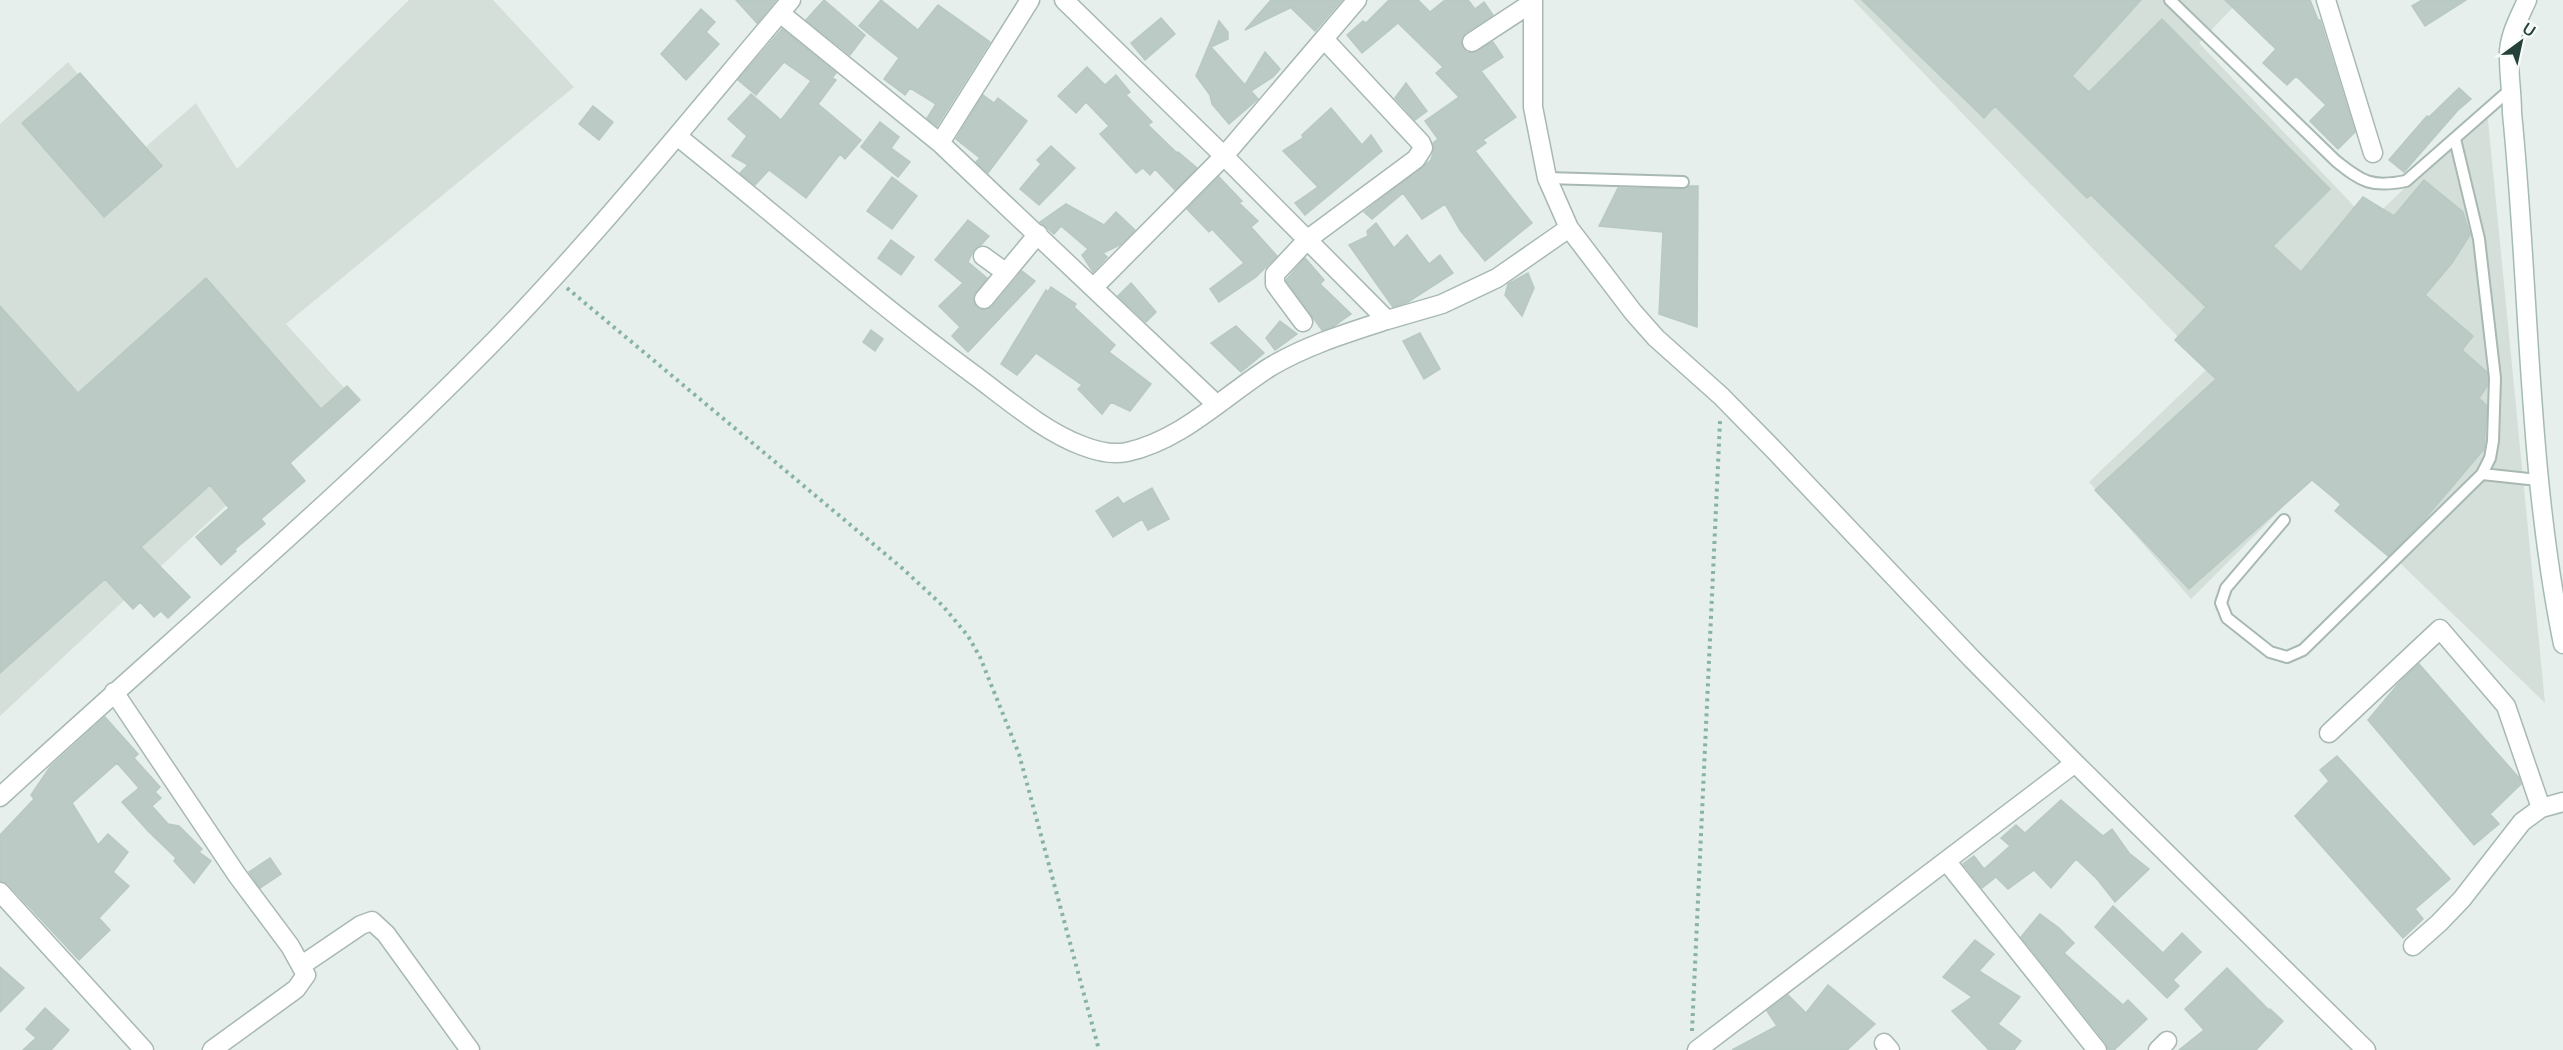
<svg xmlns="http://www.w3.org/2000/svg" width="2563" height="1050" font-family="'Nunito Sans',sans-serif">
	<rect width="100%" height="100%" fill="#e6efeb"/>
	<path fill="#d4dfda" d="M409 0H493L574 87 286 324 348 392 0 716V124L68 62 141 151 196 103 237 169Z
		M1853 0H2240L2199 43 2369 222 2487 110 2545 703 2312 478 2191 599 2089 482 2208 368Z"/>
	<path fill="#bbcac4" stroke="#b8c9c2" stroke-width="1.5" d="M736 0H776L757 23Z
		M824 0 865 35 850 55 806 20Z
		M881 0 918 30 938 5 990 42 937 126 927 118 936 104 910 88 905 95 884 79 899 58 859 26Z
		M1271 0H1342L1315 31 1292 9 1294 6 1245 30Z
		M1389 0H1418L1430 12 1445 0H1468L1475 9 1484 2 1493 15 1465 33 1461 43 1466 52 1472 53 1493 42 1503 57 1481 71 1516 117 1483 140 1486 143 1475 151 1532 223 1485 261 1460 230 1445 204 1422 219 1403 193 1372 219 1364 212 1431 160 1434 150 1433 143 1438 139 1425 121 1459 97 1436 73 1443 67 1398 23 1362 53 1347 35 1363 21 1366 23Z
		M1862 0H2141L2072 76 2089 92 2162 19 2330 189 2273 246 2301 272 2363 197 2394 216 2424 180 2463 212 2470 235 2452 263 2425 295 2473 336 2462 350 2487 372V386L2479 398 2487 406 2484 449 2424 520 2388 556 2335 511 2341 504 2312 480 2189 589 2095 490 2216 379 2175 340 2206 307 2091 195 2087 198 1995 106 1984 118Z
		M2225 0H2310L2318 20H2320L2355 132 2338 149 2310 121 2326 105 2296 76 2287 85 2263 63 2276 49Z
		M2422 0H2466L2425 26 2412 6Z
		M701 9 715 22 706 32 719 44 686 80 661 54Z
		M1161 18 1175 34 1145 60 1131 43Z
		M1219 21 1228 32V39L1211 47 1245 85 1265 52 1280 69 1273 77 1251 91 1258 99 1229 124 1212 104 1210 95 1196 76Z
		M782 29 836 73 832 78 836 80 818 104 861 140 845 159 840 154 806 198 769 170 755 185 740 173 748 165 732 156 747 136 728 119 751 94 781 120 811 81 784 62 756 95 738 80Z
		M1087 67 1105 85 1116 75 1130 92 1126 95 1152 122 1148 125 1177 153 1178 152 1197 168 1175 190 1155 169 1150 175 1143 168 1136 173 1100 134 1109 126 1086 102 1076 113 1058 96Z
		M80 73 162 166 104 217 22 123Z
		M1406 83 1427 111 1415 120 1395 98Z
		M2459 88 2471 99 2458 110 2404 172 2389 160 2427 116 2429 117Z
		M983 95 994 103 998 98 1027 121 988 173 976 162 980 158 956 139Z
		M593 106 613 122 599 140 579 124Z
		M1331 108 1362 145 1371 135 1382 151 1305 215 1295 203 1318 187 1283 151 1303 138 1302 135Z
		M880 122 899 137 891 148 910 162 898 177 861 147Z
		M1051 146 1075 168 1039 205 1020 189 1041 164 1037 160Z
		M892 177 917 196 892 229 867 211Z
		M1219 177 1242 201 1239 203 1258 221 1251 227 1277 256 1256 277 1219 302 1210 289 1244 263 1212 229 1209 232 1187 209Z
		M1689 186H1698L1697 327 1659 314 1663 232 1599 226 1618 188 1683 189Z
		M1066 204 1104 225 1116 212 1135 230 1120 245 1103 253 1107 257 1093 272 1082 255 1088 249 1061 226 1054 234 1040 222Z
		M968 220 989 236 981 245 974 249 968 262 987 278 973 297 976 307 983 310 992 307 1022 271 1035 281 968 352 952 336 960 327 939 306 963 283 935 260Z
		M1376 223 1394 248 1407 235 1429 264 1440 255 1453 273 1408 302 1393 307 1349 245 1368 236 1367 231Z
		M891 240 914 257 901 275 878 258Z
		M1305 258 1324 280 1320 284 1351 314 1334 326 1322 330 1286 280Z
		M1528 273 1534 288 1522 316 1505 295 1508 284Z
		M206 278 321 409 347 386 360 400 290 463 305 481 261 519 265 524 235 549 236 551 221 565 196 537 229 508 210 485 141 547 190 597 168 618 161 611 154 617 140 602 133 609 105 579 0 673V306L78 393Z
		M1131 283 1156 312 1146 322 1118 296Z
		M1051 287 1076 304 1074 307 1115 345 1109 352 1151 384 1130 411 1111 402 1102 414 1078 389 1082 385 1036 353 1017 375 1001 364 1046 290 1048 292Z
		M1280 321 1297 334 1275 350 1266 338Z
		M1236 326 1264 353 1241 372 1211 343Z
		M871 330 883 339 875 351 863 342Z
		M1420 333 1440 369 1424 379 1403 341Z
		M1152 488 1169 519 1148 530 1142 519 1113 537 1096 511 1118 497 1123 504Z
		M2419 664 2519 778 2521 784 2490 814 2499 824 2474 845 2368 720 2399 683Z
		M105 717 138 754 134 758 160 787 155 792 161 798 152 806 168 824 179 826 202 849 199 852 211 861 194 883 174 861 176 858 149 832 122 802 139 788 117 763 72 803 98 845 108 834 128 852 113 872 129 886 99 918 110 930 79 960 8 884 0 881V835L34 799 31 795 50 767Z
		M2337 756 2450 879 2415 909 2423 919 2403 938 2295 816 2329 781 2320 770Z
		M2061 800 2103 836 2112 829 2129 853 2149 869 2115 902 2097 879 2076 859 2051 888 2034 870 2008 889 1996 877 1982 888 1963 864 1974 856 1984 869 2010 846 2001 838 2016 825 2025 833Z
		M270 858 281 874 260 888 249 872Z
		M2113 906 2163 953 2182 933 2201 952 2173 980 2179 986 2167 998 2095 927Z
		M2040 914 2059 928 2074 943 2064 953 2123 1005 2128 1000 2147 1019 2114 1050 2108 1049 2106 1043 2021 937Z
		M1975 940 1994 954 1979 971 2020 997 1998 1024 2021 1041 2014 1050H1989L1952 1011 1972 997 1943 977Z
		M0 967 24 988 0 1012Z
		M2227 968 2269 1010 2270 1009 2283 1021 2256 1050H2179L2204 1030 2185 1009Z
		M1828 985 1875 1024 1847 1050H1732L1777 1026 1767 1011 1788 995 1806 1013Z
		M45 1008 69 1030 51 1050H23L36 1038 26 1029Z"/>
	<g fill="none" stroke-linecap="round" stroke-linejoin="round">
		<g stroke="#a8b8b2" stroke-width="14">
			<path id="lane" d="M2170 0 2336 161C2362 182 2372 188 2406 181L2512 88
				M1547 178 1683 182
				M2482 474 2538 480
				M2284 520 2226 588 2221 603 2227 618 2270 652 2287 657 2303 650 2482 474 2490 458 2493 441 2495 378 2479 239 2455 139"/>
		</g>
		<g stroke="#a8b8b2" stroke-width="21">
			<path id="street" d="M1064 0 1224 156 1387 320 1442 304 1497 278 1569 228
				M1533 0V107L1547 178 1569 228 1633 312 1656 338 1721 396 1775 451 1971 658 2075 763 2366 1050
				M2326 0 2373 153
				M780 13 940 143 1217 405
				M1472 42 1533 2
				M677 136C776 215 871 299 973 374 1007 399 1043 431 1083 446 1096 451 1113 455 1127 452 1182 440 1224 396 1270 367 1307 345 1347 333 1387 320
				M940 143 1030 0
				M983 256 1005 272
				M1094 287 1224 156 1357 0
				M984 299 1038 234
				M1303 322 1275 284V274L1308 239 1416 159 1423 148 1421 143 1324 39
				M114 692 237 875 290 946 306 975 296 989 212 1050
				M2329 733 2440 629 2506 706 2541 808
				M0 797C167 643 343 496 502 333 604 227 696 112 791 0
				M1947 862 2097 1050
				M0 892 144 1050
				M2413 946 2439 923 2462 899 2522 822 2541 808 2563 802
				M302 965 361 925 372 921 386 934 470 1050
				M1884 1043 1890 1050
				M1697 1050 2075 763
				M2158 1050 2167 1041"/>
		</g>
		<g stroke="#a4bbb3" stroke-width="21">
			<path id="secondary" d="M2527 0C2519 18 2508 37 2509 57 2509 76 2512 94 2512 113 2530 291 2527 468 2563 644"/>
		</g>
		<path stroke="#86b3a5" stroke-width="4" stroke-dasharray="3 4.5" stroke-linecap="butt" d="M567 288 902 568 943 606 968 636 980 657 1019 754 1099 1050
			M1692 1031 1720 421"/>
		<use href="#lane" stroke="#fff" stroke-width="10"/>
		<use href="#street" stroke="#fff" stroke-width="18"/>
		<use href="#secondary" stroke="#fff" stroke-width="18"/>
	</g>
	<g transform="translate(2521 42) rotate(33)" stroke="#f7fbf9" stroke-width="4.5" paint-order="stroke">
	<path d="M0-4.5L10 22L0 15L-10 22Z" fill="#24423a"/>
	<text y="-9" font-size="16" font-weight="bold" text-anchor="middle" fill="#24423a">U</text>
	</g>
</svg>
